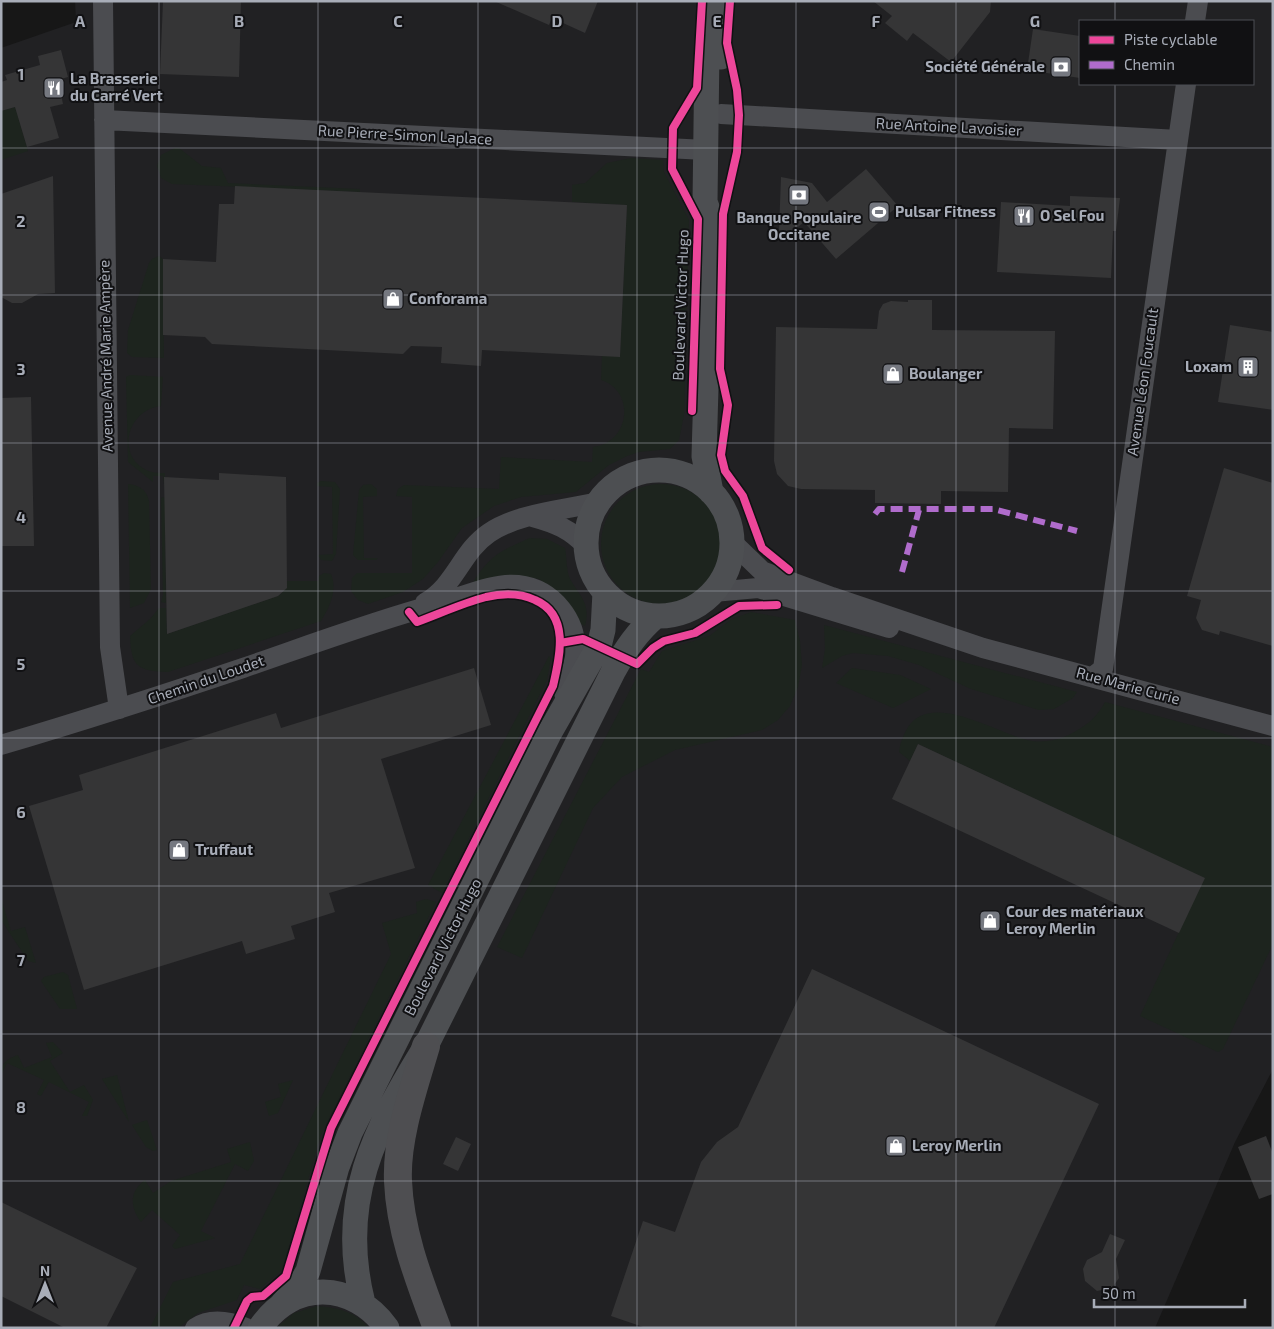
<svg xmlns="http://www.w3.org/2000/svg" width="1274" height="1329" font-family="'Exo 2',sans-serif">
	<rect width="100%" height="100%" fill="#171717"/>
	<path fill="#212123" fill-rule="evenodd" d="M75 1H1273V1069L1235 1142 1155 1328H1V48L76 22ZM1080 21H1253V84H1080Z"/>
	<path fill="#1d241e" d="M15 107 28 151 1 160V111Z
		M175 148H179L202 166 221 168 228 183 360 189V192L172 184 161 178 157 166 161 155Z
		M631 158 663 160 664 172 689 220 684 415 679 440 670 449 639 452 627 456 609 465 576 492 521 497 494 506 462 528 438 562 423 579 403 592 368 604 358 600 351 591 352 578 357 573H412V497L396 496 398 489 404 485 499 489 501 457 592 462 593 447C630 443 636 391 601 380L602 356H620L627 205 572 202V185L585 183 607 163Z
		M159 256 163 259 164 358 132 357 127 353 128 330 149 263 152 259Z
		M130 375 163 377 161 406C127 410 116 455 146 470 152 473 159 473 165 473V492L163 476H153V482L128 462 126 377Z
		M321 481 335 482 340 489 336 554 332 561 321 560 318 555 333 554 332 487 317 486V483Z
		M601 544a60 60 0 1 1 120 0a60 60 0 1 1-120 0Z
		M128 484C139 485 147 490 149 501L151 589 144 603 130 608Z
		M371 484 377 489V496L363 497 364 558H378L376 560H358L353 555 359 490 363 485Z
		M165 497 166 603 161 602 163 595 161 498Z
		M530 538 547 539 565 548C567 557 566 571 570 579 580 597 591 603 585 626L577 622 563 597 539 579 514 575 472 584C490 555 500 551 530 538Z
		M324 573 331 574C338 590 329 608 321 621L168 672C138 671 131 667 130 636L150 619 159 608H166L167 634 278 596 284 591 287 581H318L319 576Z
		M751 612 795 620 800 641 802 665 798 687 790 706 778 720 762 730 675 750 622 777 593 808 522 958 497 947 641 669 649 672 662 651 709 636 732 619Z
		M824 625 1077 692 1073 698 1054 709 1039 710 971 689 919 665 888 656 853 653 842 656 822 668 825 649Z
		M549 656 551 658 547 680 442 893 428 885Z
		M852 668 900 675 931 689 893 708 836 683Z
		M1105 702 1273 747V944L1223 1049 1218 1052 1140 1016 1204 878 918 744 910 761 899 752C900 743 904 734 908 727 933 690 998 735 1032 741 1047 743 1063 739 1076 731 1089 724 1098 715 1105 702Z
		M1 898 11 931 25 927 36 963 28 961 1 920Z
		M426 899 436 902 321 1135 282 1270 260 1289 244 1285 237 1300 198 1313 178 1328H150L173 1282 240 1264 391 954 382 923 417 913 416 902Z
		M63 972 68 975 77 1009H60L41 981 44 977Z
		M53 1042 63 1053 50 1061 70 1092 84 1085 93 1100 87 1116H82L89 1102 49 1082 41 1096 37 1094 44 1080 7 1063 1 1075C1 1062 7 1059 18 1055L24 1068 52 1057 46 1043Z
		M117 1075 129 1122 102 1079Z
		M293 1080 278 1113 269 1116 265 1102 281 1097 278 1084Z
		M147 1120 157 1150 153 1151 146 1147 132 1125Z
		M250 1142 254 1161 248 1171 235 1164 201 1231 215 1238 175 1249 172 1246 180 1235 152 1210 141 1222C130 1208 129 1191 145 1180L153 1193 171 1181 231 1162 227 1149Z
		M317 1306C338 1308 355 1311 369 1328H276L294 1313Z"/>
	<path fill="#353536" d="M163 1H241L239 77 160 74Z
		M494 1H598L585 33 552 18 549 25Z
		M873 1H991L990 12 951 62 913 33 907 41 885 23 892 16Z
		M1033 29 1080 36V78L1027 70Z
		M61 50 68 77 58 80 63 104 50 107 59 138 27 147 15 107 1 111V82L7 80 5 75 40 65 38 56Z
		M866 169 898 206 836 259 804 222 793 231H779L781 177 812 183 827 202Z
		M53 176 55 293 38 294 22 303H12L1 297V194Z
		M235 186 627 205 620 357 482 350 481 366 441 363 442 347 411 346 403 354 212 344 205 337 163 335V259L216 262 219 204H234Z
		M1070 196 1120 198 1116 231H1113L1111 278 997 272 1001 202 1070 206Z
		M908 300H932V330L1055 331 1053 429 1009 428 1008 492 941 491V504L875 503V490L801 489 788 486 777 474 774 461 776 327 877 329 879 311 883 304 891 301 908 302Z
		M1230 325 1273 332V410L1218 402Z
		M31 397 34 546H1V398Z
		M1224 468 1273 483V646L1220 631 1219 635 1202 630 1196 618 1201 600 1187 596Z
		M219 473 286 477 287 588 278 596 167 634 164 477 219 480Z
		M474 668 491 725 381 759 415 868 329 893 335 912 291 926 295 939 246 954 242 941 84 990 29 806 83 790 79 775 276 713 281 728Z
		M918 744 1205 878 1179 933 892 799Z
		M812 969 1099 1104 994 1328H646L611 1316 643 1221 675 1232 701 1162 717 1142 738 1127Z
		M1266 1136 1273 1154V1194L1259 1199 1238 1147Z
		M456 1137 471 1144 458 1171 443 1164Z
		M1 1202 137 1268 106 1328H65L1 1296Z
		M1110 1234 1125 1240 1116 1259 1119 1278 1112 1288 1097 1291 1085 1281 1083 1269 1087 1260 1102 1252Z"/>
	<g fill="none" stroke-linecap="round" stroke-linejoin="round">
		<path stroke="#4b4c50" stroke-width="20" d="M103 1 110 647 119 709
			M1195 21 1198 1
			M721 114 1178 140
			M104 120 706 150
			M533 517C555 523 570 529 586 546
			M732 542 762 571 832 597 983 648 1273 726
			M713 592 758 588 889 628
			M425 603C456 585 461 552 489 533 518 513 565 510 598 502
			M1094 676 1103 669 1186 84
			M1 745C82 721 163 695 243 668 307 646 371 622 437 604 460 598 494 582 518 585 553 589 579 621 575 657 573 669 568 681 564 693
			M195 1328C210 1318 229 1321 246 1328"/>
		<path stroke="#4d4f52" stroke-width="25" d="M716 1 715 43 721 57
			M586 543a73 73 0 1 1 146 0a73 73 0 1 1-146 0Z
			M711 492 704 456 711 218 705 202 707 50 715 43
			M283 1303 301 1283 308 1271 337 1167 350 1133 550 732 599 646 603 630 605 592
			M363 1303C337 1202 374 1130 426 1046L614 670C626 649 637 632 656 616
			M260 1328C293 1279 353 1281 387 1328"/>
		<path stroke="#4e4e51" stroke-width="28" d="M426 1046C414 1087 396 1138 398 1181 400 1232 419 1280 437 1328"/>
		<path stroke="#b06ccc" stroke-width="6" stroke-dasharray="12 6" stroke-linecap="butt" d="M875 514 879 509H993L1077 531
			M902 572 919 510"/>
		<g stroke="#111113" stroke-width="11">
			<path id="cycleway" d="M730 1 727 43 737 90 739 115 737 152 723 214 720 369 728 405 721 455 725 471 743 496 762 548 789 570
				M692 411 698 219 672 169 673 128 697 88 702 1
				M560 643 583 639 637 664 653 648 664 641 695 633 739 606 777 605
				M234 1328 247 1301 252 1297 263 1296 286 1276 331 1128 553 686C560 656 570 615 535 600 520 593 503 593 486 597 463 603 439 614 417 622L409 612"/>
		</g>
		<use href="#cycleway" stroke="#ed469a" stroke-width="8"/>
	</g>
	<path fill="none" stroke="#a8adb8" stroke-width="1" stroke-opacity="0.55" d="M159 1V1328M318 1V1328M478 1V1328M637 1V1328M796 1V1328M956 1V1328M1115 1V21M1115 84V1328M1 148H1273M1 295H1273M1 443H1273M1 591H1273M1 738H1273M1 886H1273M1 1034H1273M1 1181H1273"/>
	<defs>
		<g id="bank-square" transform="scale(1.125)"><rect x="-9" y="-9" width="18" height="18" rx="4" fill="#757880" stroke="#111113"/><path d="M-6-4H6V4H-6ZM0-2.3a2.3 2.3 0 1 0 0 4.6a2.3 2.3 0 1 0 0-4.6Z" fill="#fff"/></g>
		<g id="restaurant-square" transform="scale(1.125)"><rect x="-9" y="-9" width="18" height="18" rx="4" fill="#757880" stroke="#111113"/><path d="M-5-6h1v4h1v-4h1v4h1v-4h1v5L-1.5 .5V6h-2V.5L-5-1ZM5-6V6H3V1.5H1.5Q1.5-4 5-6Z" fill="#fff"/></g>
		<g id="stadium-square" transform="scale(1.125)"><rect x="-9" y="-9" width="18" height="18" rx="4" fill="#757880" stroke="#111113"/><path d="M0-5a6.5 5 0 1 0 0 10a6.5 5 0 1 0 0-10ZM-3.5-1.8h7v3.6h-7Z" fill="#fff"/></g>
		<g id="shop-square" transform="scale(1.125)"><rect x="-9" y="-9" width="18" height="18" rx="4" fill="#757880" stroke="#111113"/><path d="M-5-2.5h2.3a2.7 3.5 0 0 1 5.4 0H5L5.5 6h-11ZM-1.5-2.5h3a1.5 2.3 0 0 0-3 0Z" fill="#fff"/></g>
		<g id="building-square" transform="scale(1.125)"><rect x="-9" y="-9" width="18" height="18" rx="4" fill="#757880" stroke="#111113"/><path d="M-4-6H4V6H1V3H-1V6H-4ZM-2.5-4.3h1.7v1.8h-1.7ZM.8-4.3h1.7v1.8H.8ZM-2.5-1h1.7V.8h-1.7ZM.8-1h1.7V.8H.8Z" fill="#fff"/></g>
	</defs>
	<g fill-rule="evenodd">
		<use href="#bank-square" x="1061" y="67"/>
		<use href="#restaurant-square" x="54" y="88"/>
		<use href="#bank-square" x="799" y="195"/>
		<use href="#stadium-square" x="879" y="212"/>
		<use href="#restaurant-square" x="1024" y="216"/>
		<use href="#shop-square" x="393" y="299"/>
		<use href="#building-square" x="1248" y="367"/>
		<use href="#shop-square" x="893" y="374"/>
		<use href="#shop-square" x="179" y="850"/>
		<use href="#shop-square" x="990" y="921"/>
		<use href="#shop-square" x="896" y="1146"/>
	</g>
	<g text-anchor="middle" stroke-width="4" stroke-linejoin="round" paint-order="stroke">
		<g font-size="15" font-weight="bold" fill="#a8adb8" stroke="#111113" text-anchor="start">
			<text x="1045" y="72" text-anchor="end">Société Générale</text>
			<text x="70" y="84">La Brasserie<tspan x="70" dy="17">du Carré Vert</tspan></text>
			<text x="895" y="217">Pulsar Fitness</text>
			<text x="1040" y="221">O Sel Fou</text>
			<text x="799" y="223" text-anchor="middle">Banque Populaire<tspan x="799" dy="17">Occitane</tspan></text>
			<text x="409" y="304">Conforama</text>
			<text x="1232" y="372" text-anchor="end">Loxam</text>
			<text x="909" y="379">Boulanger</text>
			<text x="195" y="855">Truffaut</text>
			<text x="1006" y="917">Cour des matériaux<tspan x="1006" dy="17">Leroy Merlin</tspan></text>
			<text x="912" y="1151">Leroy Merlin</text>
		</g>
		<g font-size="15" fill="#a8adb8" stroke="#111113">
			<text transform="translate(949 127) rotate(3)" y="5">Rue Antoine Lavoisier</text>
			<text transform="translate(405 135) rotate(3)" y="5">Rue Pierre-Simon Laplace</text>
			<text transform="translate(681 305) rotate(-88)" y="5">Boulevard Victor Hugo</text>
			<text transform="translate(106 356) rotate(-91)" y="5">Avenue André Marie Ampère</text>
			<text transform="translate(1143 382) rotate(-82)" y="5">Avenue Léon Foucault</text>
			<text transform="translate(206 680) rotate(-19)" y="5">Chemin du Loudet</text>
			<text transform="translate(1128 686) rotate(15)" y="5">Rue Marie Curie</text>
			<text transform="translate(443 947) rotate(-63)" y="5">Boulevard Victor Hugo</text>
		</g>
	</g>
	<g font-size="16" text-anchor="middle" font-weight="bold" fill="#a8adb8" stroke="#111113" stroke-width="4" stroke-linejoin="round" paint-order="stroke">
		<text x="80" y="27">A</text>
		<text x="239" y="27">B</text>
		<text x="398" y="27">C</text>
		<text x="557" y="27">D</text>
		<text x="717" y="27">E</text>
		<text x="876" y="27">F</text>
		<text x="1035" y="27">G</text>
		<text x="21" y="80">1</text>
		<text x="21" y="227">2</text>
		<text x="21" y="375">3</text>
		<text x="21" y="523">4</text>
		<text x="21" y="670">5</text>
		<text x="21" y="818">6</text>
		<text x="21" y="966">7</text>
		<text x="21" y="1113">8</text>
	</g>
	<rect width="1274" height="1329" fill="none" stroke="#a8adb8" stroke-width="5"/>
	<rect x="1079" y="20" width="175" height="65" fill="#111113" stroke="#4d4f55"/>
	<rect x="1089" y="36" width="25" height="8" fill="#ed469a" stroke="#4d4f55"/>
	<text x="1124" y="45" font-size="15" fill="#a8adb8">Piste cyclable</text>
	<rect x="1089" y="61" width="25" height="8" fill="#b06ccc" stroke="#4d4f55"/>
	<text x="1124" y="70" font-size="15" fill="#a8adb8">Chemin</text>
	<g transform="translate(45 1284)" stroke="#111113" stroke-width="4" paint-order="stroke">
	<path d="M0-4L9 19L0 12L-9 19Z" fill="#a8adb8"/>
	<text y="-8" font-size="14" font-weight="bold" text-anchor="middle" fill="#a8adb8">N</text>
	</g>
	<path d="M1094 1299v8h151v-8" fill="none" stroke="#a8adb8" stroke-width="2.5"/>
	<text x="1102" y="1299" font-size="15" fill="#a8adb8" stroke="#111113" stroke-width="4" paint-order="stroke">50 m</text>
</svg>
